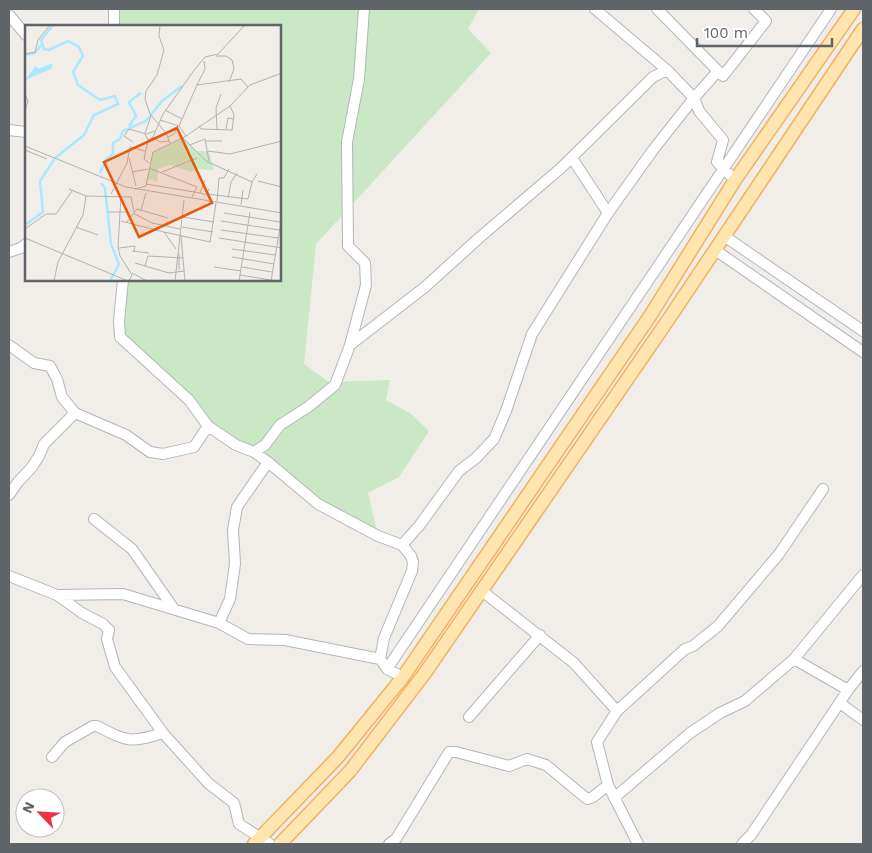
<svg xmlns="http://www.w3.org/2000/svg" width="872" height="853" font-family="'Work Sans',sans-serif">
	<rect width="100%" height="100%" fill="#f1ede8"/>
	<path fill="#cae8c5" d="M114 9H479L468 29 491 53 316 244 304 364 329 382 390 380 386 400 410 413 429 431 399 477 368 493 378 536 318 504 268 461 208 426 120 337 123 280H280V26H114Z"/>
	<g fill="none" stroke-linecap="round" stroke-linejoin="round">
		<g stroke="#b3b6ba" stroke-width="12">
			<path id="minor" d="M595 9 667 70
				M657 9 723 76 766 21 754 9
				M9 15 26 35
				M114 26V9
				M9 130 26 132
				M572 158 608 213
				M724 236 863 331
				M715 250 863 352
				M9 252 21 248 26 244
				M123 280 119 321 120 337 189 400 208 426 236 445 254 452 268 462 318 504 378 536 402 545 411 556 413 562 412 571 384 638 380 659 387 669 403 677
				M9 345 34 363 50 366 57 379 62 397 75 413 126 435 150 452 163 454 194 447 208 426
				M350 345 366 285 365 263 348 246 347 142 359 79 364 9
				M254 452 265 445 280 425 308 407 335 385 350 345 425 287 479 238 561 168 653 77 667 70 694 98 699 111 723 140 717 162 735 180
				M9 495 18 482 32 467 39 456 44 444 75 413
				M94 519 132 549 174 609
				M402 545 419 526 459 471 476 458 494 439 506 411 532 334 608 213 653 150 694 98 718 71
				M9 576 57 595 82 613 103 624 109 630 107 639 115 667 163 733 208 783 234 803 239 824 270 844
				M482 591 574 663 617 711
				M57 595 123 594 219 623 248 639 285 640 380 659
				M219 623 230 599 235 564 233 530 237 507 268 462
				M794 659 848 690
				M387 669 831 9
				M840 703 863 720
				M469 717 540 635
				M52 757 65 742 93 726H97C128 742 130 743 163 733
				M614 798 690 733 720 713 745 701 794 659 863 575
				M389 844 396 839 449 752H456L509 766 527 759 546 765 587 799 593 797 608 785
				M638 844 608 785 597 742 617 711 685 649 693 646 718 626 779 554 823 489
				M742 844 751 835 848 690 863 671"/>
		</g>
		<g stroke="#f3b15f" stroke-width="15">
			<path id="major" d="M254 844 338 757 403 677 650 316 735 180 854 9
				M280 844 350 771 425 673 668 320 863 29"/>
		</g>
		<use href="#minor" stroke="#fff" stroke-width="10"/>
		<use href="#major" stroke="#ffe5af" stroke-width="12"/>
	</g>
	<g transform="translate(25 25)">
		<rect width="256" height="256" fill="#f1ede8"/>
		<path d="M158 113 171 126H184L189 145 169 144 167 147 144 140 133 144 132 157 125 154 121 157 128 127Z" fill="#cae8c5"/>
		<path d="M25 39 28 40 26 44 0 55 11 41 13 44Z" fill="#aae8ff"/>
		<path fill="none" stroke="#aae8ff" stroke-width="2.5" d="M0 30 10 28 16 20M104 101 111 91 104 77 116 68M75 148 81 134 88 129V118L95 114 98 106 121 96 137 76 157 61M76 158 80 163 86 219 94 239 85 256M0 200 18 187 15 156 30 133 59 110 69 90 93 79 90 71 75 75 53 60 48 47 58 31 54 22 43 16 24 25 19 24 16 15 28 0"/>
		<path fill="none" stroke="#b3b2b1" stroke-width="1" d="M135 0 134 11 139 25 132 50 121 66 120 74 125 89 141 108 145 118M0 29 10 27 13 15 25 0M191 31H201L207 35 209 44 204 57M172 60 180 44 179 36M0 69 3 76 0 86M140 85 157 94M135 95 154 101M174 101 176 104 207 105 209 90 205 81M192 104 191 83 196 69M201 104 203 93 209 94M120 108 126 91M120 109 123 115 119 134 124 138M161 111 154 101 172 60 216 54 223 62M128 112 138 89 170 44 180 32 193 29 220 0M143 112 149 109 153 101M158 113 181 136 227 157 232 149M123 115 128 112 135 117 144 116M181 116H197M108 117 99 111 104 104 121 109 130 106M165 120 180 114 184 136M0 121 101 162 257 188M0 125 22 134M183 126 205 129 257 116M104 133 111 161M124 143 172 162 167 172M107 147 123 144M137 147 172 133M180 155 175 168 181 170 184 164M233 156 257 162M121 159 175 168M44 164 61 171 106 172 109 187M110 164 121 161 128 127 161 111 205 81 225 60 257 48M86 169 102 138 105 122 120 126M182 169 223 174 227 157M96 171 93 222 95 231 107 250 104 256M203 173 206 157 212 148M192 176 194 153H199L204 144M216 180 218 165M116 185 121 168M83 187H102M108 188 127 198 155 204M199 188 255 197M158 192 189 197M96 196 139 207 151 224M196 196 254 205M101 198 112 184 143 193M51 202 73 210M157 202 188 207M0 204 21 189H31L47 166M196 205 253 213M139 207 185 217 191 178M156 211 160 256M0 213 103 256M194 213 257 223M94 223 110 221 109 226M207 224 250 230M107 226 124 228M154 228V245M207 232 249 239M110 238 144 248 159 246M120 241 123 231 158 233M189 242 216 246M217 242 247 247M107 248 122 256M215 250 252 256M29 256 33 237 58 190 61 171M150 256 159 175M214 256 225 187M246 256 257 191"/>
		<path fill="#e8590c" fill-opacity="0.15" stroke="#e8590c" stroke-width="2.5" d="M152 103 187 178 114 212 79 137Z"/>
		<rect width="256" height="256" fill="none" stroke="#5f6468" stroke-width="2.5"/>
	</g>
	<rect width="872" height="853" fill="none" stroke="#5f6468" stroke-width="20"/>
	<g transform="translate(40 813) rotate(295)"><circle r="24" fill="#ffffff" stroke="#bfc1c3"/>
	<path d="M0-4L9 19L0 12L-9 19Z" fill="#ec3343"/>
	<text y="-8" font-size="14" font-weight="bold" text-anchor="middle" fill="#5f6468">N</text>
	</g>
	<path d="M697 38v8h135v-8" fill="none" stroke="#5f6468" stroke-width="2.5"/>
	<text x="704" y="38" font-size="15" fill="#5f6468" stroke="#ffffff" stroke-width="4" paint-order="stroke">100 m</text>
</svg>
